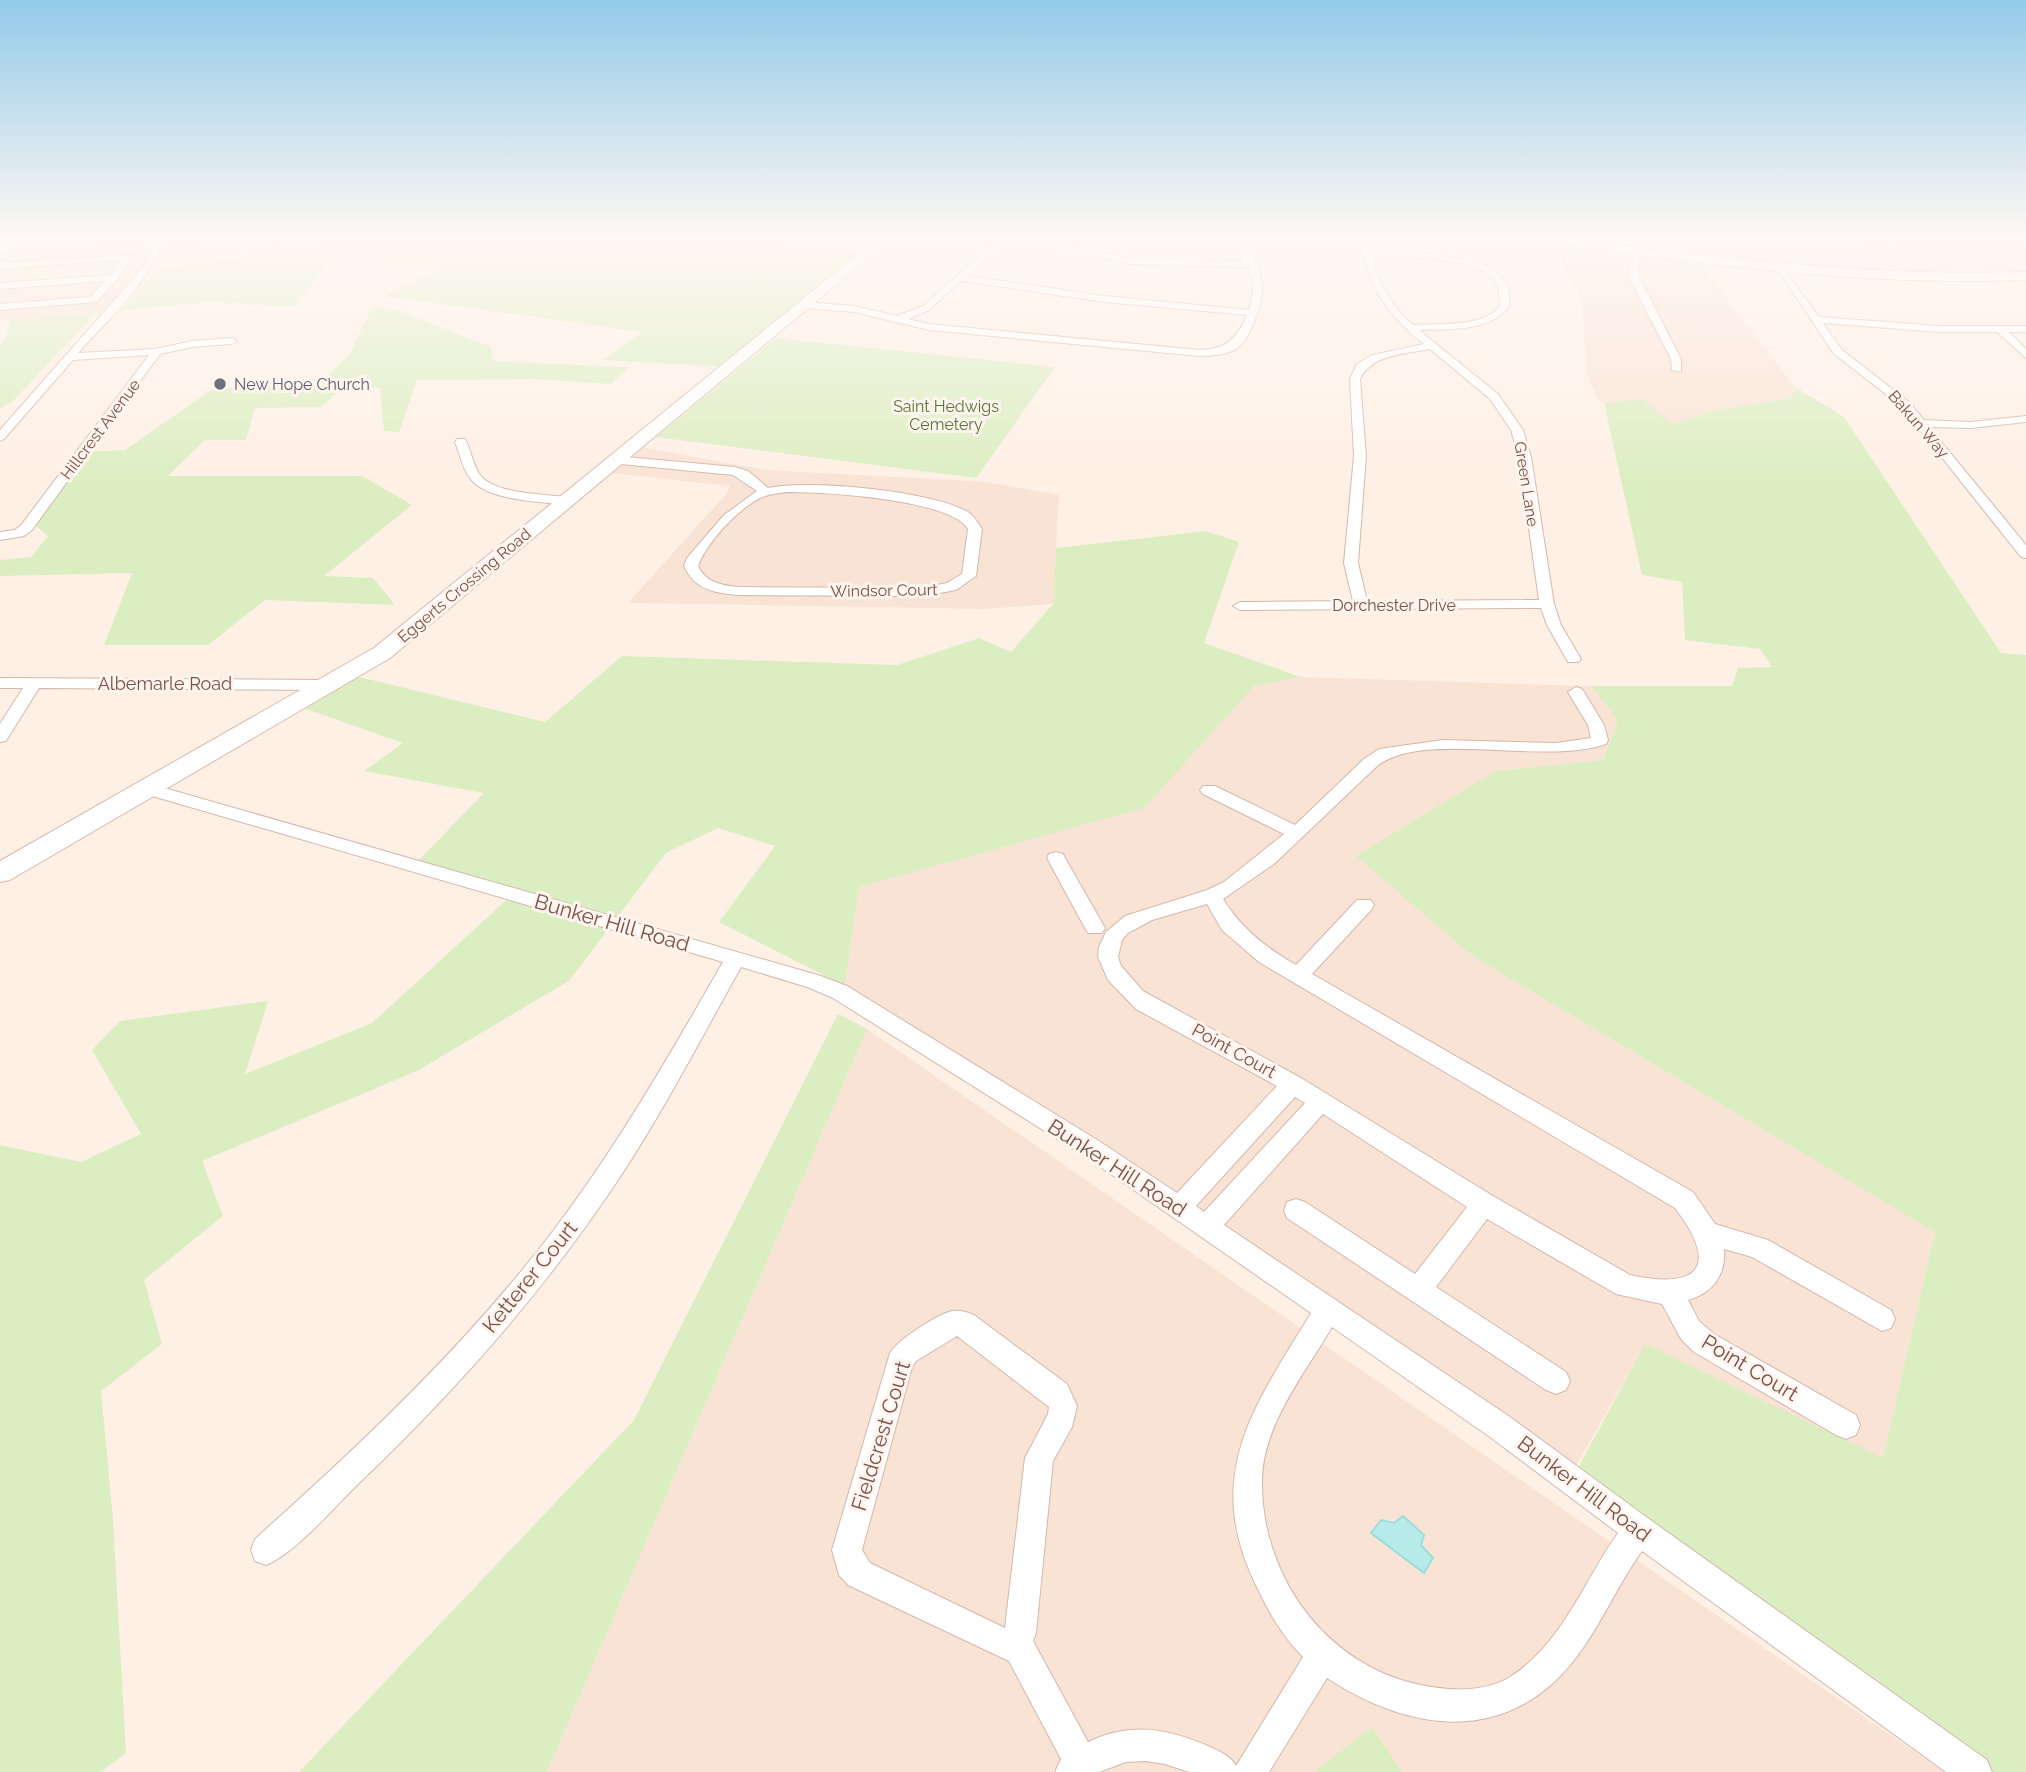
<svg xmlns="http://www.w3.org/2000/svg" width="2026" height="1772" font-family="Raleway,sans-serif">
	<rect width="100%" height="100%" fill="#fff0e5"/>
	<path fill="#f9e3d5" d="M0 237H239L155 250 153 258 110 312 0 320Z
		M1859 237H2026V271L1891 273Z
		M1567 242 1695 258 1795 387 1792 398 1713 411 1671 424 1643 399 1604 403 1598 400 1587 372 1583 317 1578 290 1561 264Z
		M642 447 767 470 987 482 1059 495 1053 604 985 609 628 603 727 493 730 486 610 473Z
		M1301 677 1591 686 1618 720 1603 760 1496 771 1474 957 1935 1232 1883 1459 1645 1345 1569 1478 845 986 859 887 1143 808 1254 686Z
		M867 1029 1944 1772H547Z"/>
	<path fill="#ede2fb" d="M1588 237H1859L1891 273 1742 260 1591 241Z"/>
	<path fill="#dbeec1" d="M122 237H142L145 242 140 257 122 255 85 258 96 240Z
		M344 237H758L869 251 728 367 603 360 642 332 383 296 450 263H394L358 253 325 266 295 307 210 302 120 311 157 270 240 257 259 245 278 239 298 245Z
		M372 307 397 310 491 347 493 361 629 367 611 384 533 379 417 380 399 432 384 431 380 388H341L322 407 255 408 246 440H205L168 476H362L412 505 324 576 373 578 395 605 265 600 208 645H104L132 573 0 576V560L31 557 48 536 28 519 82 452 125 450 211 390 325 378 350 354Z
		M96 313 12 402 0 409V344L5 338 11 319Z
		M776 338 1055 367 976 478 656 437Z
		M1795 387 1844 417 2001 653 2026 655V1772H1968L1572 1479 1645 1344 1883 1458 1935 1232 1474 957 1356 856 1496 771 1603 760 1618 720 1591 686H1732L1738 668 1772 667 1760 649 1685 640 1682 582 1642 575 1604 403 1643 399 1671 424 1713 411 1792 398Z
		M1206 531 1239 542 1204 643 1301 677 1254 686 1144 808 859 887 845 986 719 922 775 846 718 828 666 853 569 981 417 1071 202 1161 223 1216 144 1280 162 1344 101 1391 113 1519 126 1753 101 1772H0V1145L81 1162 141 1134 92 1050 120 1021 268 1001 245 1074 372 1023 513 894 411 868 484 793 364 771 403 743 292 704 343 673 545 722 622 656 897 665 979 638 1011 652 1053 604 1056 548Z
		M838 1014 867 1029 547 1772H299L634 1420Z
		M1372 1727 1402 1772H1314Z"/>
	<path fill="#b7ebe9" stroke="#9cdedd" stroke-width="2" d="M1403 1516 1424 1535 1421 1545 1433 1558 1424 1573 1371 1533 1381 1520 1394 1523Z"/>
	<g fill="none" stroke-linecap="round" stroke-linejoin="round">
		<g stroke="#d4b7ac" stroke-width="2">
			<path id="street" d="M84 237H113L0 253V247Z
				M154 237H162C152 283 108 319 78 353L155 349 192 341 232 338 237 341 232 344 192 347 160 354 32 530 24 536 0 540V532L15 530 22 524 149 355 73 360 4 439 0 441V430L140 271 149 258Z
				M754 237H782L873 251 869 254Z
				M1000 237 1049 241 1130 258 1246 261 1229 237H1239C1265 267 1268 292 1252 327 1248 335 1244 344 1236 349 1225 355 1211 356 1199 356L929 330 854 312 804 308 799 305 804 302 854 306 897 316 923 306ZM1005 242 1049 247 1130 264 1248 267C1254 283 1255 293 1249 310L1105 296 967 276ZM961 281 1105 302 1247 315C1236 340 1226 349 1199 350L929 324 908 319 929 310Z
				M1359 237H1367L1370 251C1401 252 1491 251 1507 284 1509 290 1509 300 1510 306 1490 332 1449 329 1419 330L1498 394 1523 430 1531 457 1554 604 1561 625 1581 659 1578 662H1568L1547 625 1541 608 1240 610 1233 606 1240 602 1353 601 1344 563 1354 456 1350 379 1357 364 1372 355 1424 344C1384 313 1369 285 1359 237ZM1372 257C1401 257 1480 255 1497 284 1500 289 1499 300 1500 306 1482 328 1439 323 1413 325 1392 307 1378 283 1372 257ZM1430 349 1490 399 1511 430 1519 457 1539 600 1367 601 1358 563 1366 456 1360 379C1372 354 1405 354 1430 349Z
				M1881 237H1956L1884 242Z
				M1636 249 1643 251 1637 270 1639 277 1681 359V372L1672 370 1671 359 1629 277V270Z
				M131 255 122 274 96 302 0 310V304L90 297 105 281 0 289V283L111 275 122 260 0 269V263Z
				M1781 265 1819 317 1939 326H2026V332H2009L2026 349V358L1997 332H1939L1823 323 1842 350 1909 402 1924 420 1971 422 2026 416V422L1971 428 1929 427 2026 545V558L2021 557 1901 406 1834 354 1777 268Z
				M457 439H465C471 450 473 465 480 475 495 494 543 494 565 497L571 501 565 505C539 501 486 501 470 478 462 468 460 454 455 442Z
				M615 456 735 467 748 471 768 488C809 479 932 491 968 512 974 516 978 523 982 529L976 576 956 590 923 596 737 595C714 593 694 589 684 566L687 558 724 515 757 491 733 475 611 463 609 460ZM787 492C823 492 950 499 968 529L962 574 947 583 923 588 737 587C721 585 705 582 698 566 708 541 736 511 760 498 769 494 778 493 787 492Z
				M0 678 330 680 338 685 330 690 39 688 6 741 0 742V724L23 688H0Z
				M1576 687 1582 689 1604 725 1608 740 1606 744C1543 766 1421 729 1376 767L1274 864 1223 899C1241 928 1266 948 1296 965L1357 900H1371L1374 905 1371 910 1312 974 1693 1192 1715 1224 1768 1240 1891 1310 1895 1319 1891 1328 1882 1331 1752 1257 1724 1249C1726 1275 1713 1293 1688 1300L1699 1321 1714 1334 1856 1415 1860 1425 1856 1435 1846 1439 1836 1435 1694 1352 1681 1339 1662 1304 1616 1294 1487 1219 1436 1287 1566 1372 1570 1381 1566 1390 1556 1394 1546 1390 1287 1218 1284 1210 1287 1202 1296 1199 1305 1202 1415 1274 1467 1207 1323 1114 1224 1225 1510 1417 1649 1519 1987 1760 1992 1772H1946L1642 1551C1616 1587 1599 1630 1571 1664 1503 1746 1408 1731 1327 1678L1269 1772H1189L1165 1764 1146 1761 1126 1762 1099 1772H1055L1061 1759 1009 1661 848 1585 839 1575 832 1550 890 1353C899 1339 936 1315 952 1311 960 1310 967 1312 974 1315L1067 1384 1077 1406 1072 1427 1053 1461 1036 1633 1033 1641 1088 1742C1130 1722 1168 1728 1210 1747 1219 1751 1231 1756 1236 1766L1303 1657C1281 1635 1267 1609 1254 1581 1203 1472 1256 1404 1311 1313L1086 1157 833 998 807 987 741 967C702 1037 665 1108 622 1174 547 1288 456 1391 357 1485 334 1508 294 1554 266 1565L255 1561 251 1550 255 1539C360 1445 464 1347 550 1235 616 1149 669 1056 723 962L142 793 139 789 142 785H154L821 976 847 986 1102 1143 1177 1193 1277 1086 1136 1009 1108 980 1098 957 1099 947 1106 932 1125 916 1207 890 1224 882 1284 834 1203 794 1200 790 1203 786H1215L1295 825 1364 759 1379 749 1443 740 1556 743 1591 738 1588 725 1568 692ZM1207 904 1222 930 1259 962 1675 1208C1720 1267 1699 1290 1630 1275L1493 1196 1301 1078 1143 991 1121 966 1118 957 1122 940 1128 933 1152 920ZM1295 1097 1305 1103 1204 1212 1196 1206ZM1332 1327 1490 1437 1618 1533C1584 1581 1562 1644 1510 1677 1487 1691 1457 1691 1432 1687 1332 1673 1261 1581 1262 1481 1262 1426 1305 1373 1332 1327ZM957 1336 1049 1407 1048 1414 1025 1458 1005 1628 870 1563 862 1550 912 1367 916 1361Z
				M1056 852 1063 854 1065 858 1105 928 1102 933H1088L1085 928 1047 858 1049 854Z"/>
		</g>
		<g stroke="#dab8ab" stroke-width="2">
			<path id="secondary" d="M879 237H893L390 658 10 880 0 882V861L374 648Z
				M1522 237H1560C1715 258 1869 277 2026 272V280C1858 286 1694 263 1528 241Z"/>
		</g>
		<use href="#street" fill="#fff" fill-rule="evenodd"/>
		<use href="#secondary" fill="#fff" fill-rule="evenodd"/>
	</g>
	<linearGradient id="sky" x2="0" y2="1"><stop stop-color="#94cae8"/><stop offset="0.49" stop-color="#fff8f3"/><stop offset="1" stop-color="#fff8f3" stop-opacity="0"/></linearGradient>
	<rect width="2026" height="486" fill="url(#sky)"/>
	<circle fill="#6b7280" stroke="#fff5ee" stroke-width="2.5" cx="220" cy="384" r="7"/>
	<g text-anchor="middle" stroke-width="6" stroke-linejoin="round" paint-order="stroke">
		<g font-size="16" fill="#5b616d" stroke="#fff5ee" text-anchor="start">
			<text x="234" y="390">New Hope Church</text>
		</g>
		<g font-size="16" fill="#557638" stroke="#fff5ee">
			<text x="946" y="412">Saint Hedwigs<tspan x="946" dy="18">Cemetery</tspan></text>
		</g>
		<g font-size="16" fill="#7b5047" stroke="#fff5ee">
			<text transform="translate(1919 424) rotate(49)" y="6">Bakun Way</text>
			<text transform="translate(100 429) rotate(-53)" y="6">Hillcrest Avenue</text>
			<text transform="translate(1527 484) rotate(81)" y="6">Green Lane</text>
			<text transform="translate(464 585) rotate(-40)" y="6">Eggerts Crossing Road</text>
			<text transform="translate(884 590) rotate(-1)" y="6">Windsor Court</text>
			<text x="1394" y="611">Dorchester Drive</text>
		</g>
		<g font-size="18" fill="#7b5047" stroke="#fff5ee">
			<text x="165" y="690">Albemarle Road</text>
			<text transform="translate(1234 1051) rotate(29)" y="6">Point Court</text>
		</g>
		<g font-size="21" fill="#7b5047" stroke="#fff5ee">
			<text transform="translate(612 923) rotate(16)" y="7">Bunker Hill Road</text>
			<text transform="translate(1117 1168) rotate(33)" y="7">Bunker Hill Road</text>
			<text transform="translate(530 1277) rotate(-51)" y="7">Ketterer Court</text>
			<text transform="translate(1750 1368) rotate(31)" y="7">Point Court</text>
			<text transform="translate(881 1436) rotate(-73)" y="7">Fieldcrest Court</text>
			<text transform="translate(1584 1489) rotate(37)" y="7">Bunker Hill Road</text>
		</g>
	</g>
</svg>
